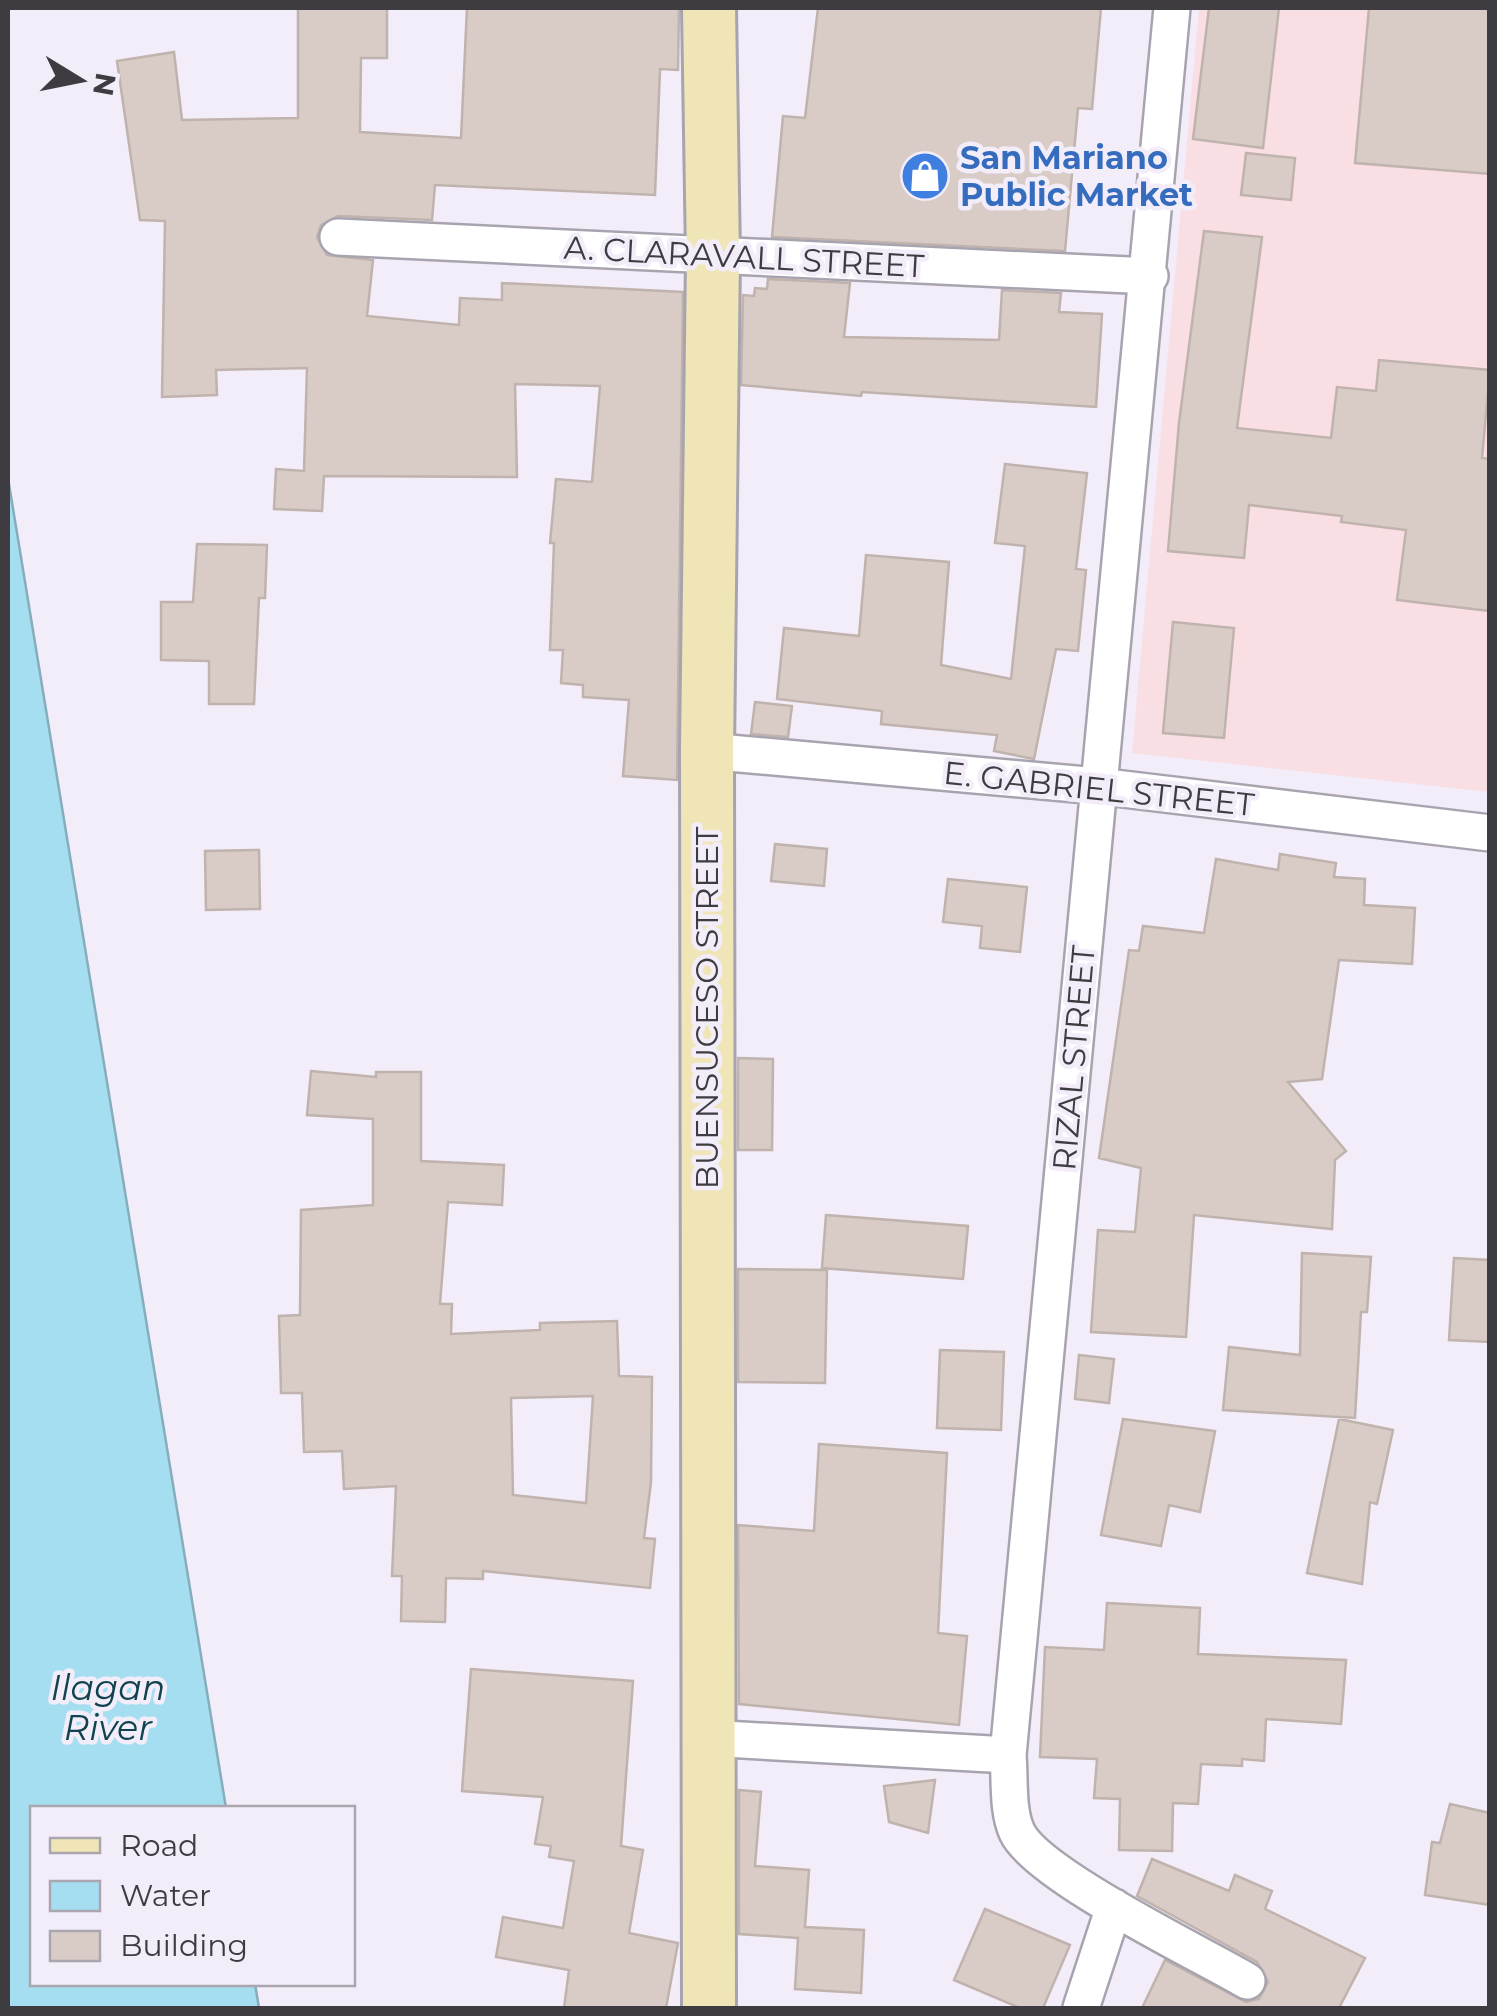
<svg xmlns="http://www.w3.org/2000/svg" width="1497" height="2016" font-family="Montserrat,sans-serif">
	<rect width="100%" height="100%" fill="#f2edf9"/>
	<path fill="#f9dee3" d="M1199 8H1489V792L1132 753Z"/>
	<path fill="#a5def0" stroke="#86adbc" stroke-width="2.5" d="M8 478 226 1808H32V1984H255L259 2008H8Z"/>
	<path fill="#d9ccc6" stroke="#c0b3ad" stroke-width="2.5" fill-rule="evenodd" d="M298 8H387V58H361L360 132 461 138 467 8H679L678 70 660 69 655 195 435 185 432 220 338 216 321 225 317 237 327 255 373 260 367 316 459 325 460 298 502 300V283L683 292 677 780 623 776 629 700 583 697V685L561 683 563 650H550L554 543H550L556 479 592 482 600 386 515 384 517 477 324 476 322 511 274 509 276 469 304 471 307 368 216 370 217 395 162 397 165 221 140 220 117 61 174 52 182 120 298 118Z
		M818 8H1101L1092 109 1078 108 1065 251 772 237 783 116 805 118Z
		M1209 8H1279L1263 148 1193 139Z
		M1369 8H1490V174L1355 163Z
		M1246 153 1295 158 1291 200 1241 195Z
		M1204 231 1262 237 1237 428 1331 438 1337 387 1376 391 1379 360 1490 370 1482 458 1490 459V611L1397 600 1406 530 1341 522 1342 516 1249 505 1244 558 1168 551 1179 423Z
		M768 279 850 283 844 337 999 340 1002 290 1061 293 1059 312 1102 314 1096 407 862 392 861 396 741 385 743 295 754 296 755 288 767 289Z
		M1005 464 1087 473 1076 569 1086 570 1078 651 1056 649 1034 759 994 751 997 735 881 724 882 711 777 699 784 628 859 636 866 555 949 562 941 665 1011 679 1025 546 995 543Z
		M197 544 267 545 265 598H259L254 704H209V661L161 660V602H193Z
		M1173 622 1234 628 1224 738 1163 733Z
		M755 702 792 706 788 737 751 734Z
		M775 844 827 849 824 886 771 881Z
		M259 850 260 909 206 910 205 851Z
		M1280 854 1336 863 1334 877 1365 879 1364 905 1415 908 1412 964 1339 960 1322 1079 1288 1082 1346 1151 1335 1160 1332 1229 1194 1215 1186 1337 1091 1332 1098 1230 1135 1232 1141 1168 1099 1158 1129 950 1139 951 1143 926 1204 933 1216 859 1278 870Z
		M948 879 1027 887 1020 952 980 948 982 926 943 922Z
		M738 1058 773 1059 772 1150H738Z
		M311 1071 376 1077V1072H421V1161L504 1165 502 1205 448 1202 440 1304H452L451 1334 540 1330V1323L617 1321 619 1376 652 1377 651 1482 644 1538 655 1539 650 1588 483 1571V1579L446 1578 445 1622 401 1621 402 1576H392L396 1486 344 1489 342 1451 304 1452 302 1393H281L279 1316 300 1315 301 1210 373 1205V1119L307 1115ZM593 1396 586 1503 513 1495 511 1398Z
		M826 1215 968 1226 963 1279 822 1268Z
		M1302 1253 1371 1257 1367 1312H1361L1355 1418 1223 1410 1229 1347 1300 1355Z
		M1454 1258 1490 1260V1342L1449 1340Z
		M738 1269 827 1270 825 1383 738 1382Z
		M940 1350 1004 1352 1001 1430 937 1428Z
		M1079 1355 1114 1359 1109 1403 1075 1399Z
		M1123 1419 1215 1431 1200 1512 1169 1505 1161 1546 1101 1535Z
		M1339 1419 1393 1430 1377 1504 1370 1502 1362 1584 1307 1573Z
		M819 1444 947 1453 938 1633 967 1636 959 1725 739 1704 738 1525 814 1531Z
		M1107 1603 1200 1608 1198 1654 1346 1660 1341 1724 1266 1719 1264 1761 1242 1759V1766L1201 1764 1198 1804 1173 1803 1172 1851 1119 1850 1120 1799 1094 1798 1097 1759 1040 1757 1045 1647 1104 1650Z
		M471 1669 633 1681 621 1846 643 1850 629 1933 678 1943 666 2008H564L569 1970 496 1957 503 1917 563 1928 574 1861 549 1857 551 1846 535 1844 543 1797 462 1791Z
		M935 1780 928 1833 889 1822 884 1786Z
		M739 1790 761 1792 755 1866 809 1870 805 1927 864 1930 861 1993 795 1989 798 1938 739 1934Z
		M1450 1804 1490 1813V1905L1425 1895 1432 1842 1440 1843Z
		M1152 1859 1229 1891 1235 1875 1272 1891 1265 1909 1365 1958 1339 2008H1142L1165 1960 1246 2002 1259 1999 1268 1982 1257 1962 1137 1896Z
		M985 1909 1070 1945 1043 2008H1020L954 1980Z"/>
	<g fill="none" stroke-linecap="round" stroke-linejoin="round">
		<g stroke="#a8a4af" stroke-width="40">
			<path id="street" d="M1172 8 1008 1755C1010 1778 1007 1811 1017 1832 1036 1874 1199 1953 1247 1981
				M338 237 1150 276
				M707 751 1098 786 1490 833
				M707 1738 1008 1755
				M1081 2008 1114 1907"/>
		</g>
		<g stroke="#a8a4af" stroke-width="58">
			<path id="secondary" d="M709 8 713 256 707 751 709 2008"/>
		</g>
		<use href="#street" stroke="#fff" stroke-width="35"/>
		<use href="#secondary" stroke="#efe5b7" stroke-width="52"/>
	</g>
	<defs>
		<g id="shop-disc" transform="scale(2.5)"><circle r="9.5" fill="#3f7fe0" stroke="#f2edf9"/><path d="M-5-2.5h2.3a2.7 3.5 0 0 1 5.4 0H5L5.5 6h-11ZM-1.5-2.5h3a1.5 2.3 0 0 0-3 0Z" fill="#fff"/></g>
	</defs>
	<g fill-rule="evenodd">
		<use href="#shop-disc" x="925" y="176"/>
	</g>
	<g text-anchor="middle" stroke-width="9" stroke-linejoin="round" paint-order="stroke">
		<g font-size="32" font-weight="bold" fill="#366cbe" stroke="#f2edf9" text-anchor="start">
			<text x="960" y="169">San Mariano<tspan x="960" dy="37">Public Market</tspan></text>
		</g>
		<g font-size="32" fill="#3e3c41" stroke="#f2edf9">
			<text transform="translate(744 257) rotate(3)" y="11">A. CLARAVALL STREET</text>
			<text transform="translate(1099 789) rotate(6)" y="11">E. GABRIEL STREET</text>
			<text transform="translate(707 1008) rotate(-90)" y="11">BUENSUCESO STREET</text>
			<text transform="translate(1074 1058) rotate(-85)" y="11">RIZAL STREET</text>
		</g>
		<g font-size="35" font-style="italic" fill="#10424f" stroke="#f2edf9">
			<text x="108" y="1700">Ilagan<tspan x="108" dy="40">River</tspan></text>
		</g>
	</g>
	<rect width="1497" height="2016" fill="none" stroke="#3e3c41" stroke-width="20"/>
	<rect x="30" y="1806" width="325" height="180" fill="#f2edf9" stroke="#aaa6af" stroke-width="2.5"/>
	<rect x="50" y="1838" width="50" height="15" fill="#efe5b7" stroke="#aaa6af" stroke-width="2.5"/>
	<text x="120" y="1856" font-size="30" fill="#3e3c41">Road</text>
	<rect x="50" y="1881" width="50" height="30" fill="#a5def0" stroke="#aaa6af" stroke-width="2.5"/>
	<text x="120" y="1906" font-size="30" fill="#3e3c41">Water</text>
	<rect x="50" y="1931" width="50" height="30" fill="#d9ccc6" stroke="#aaa6af" stroke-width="2.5"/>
	<text x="120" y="1956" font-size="30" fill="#3e3c41">Building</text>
	<g transform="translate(80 80) rotate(100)" stroke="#f2edf9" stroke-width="8" paint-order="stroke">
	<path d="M0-8L18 38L0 25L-18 38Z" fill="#3e3c41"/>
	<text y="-15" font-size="28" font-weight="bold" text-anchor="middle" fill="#3e3c41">N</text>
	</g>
</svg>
